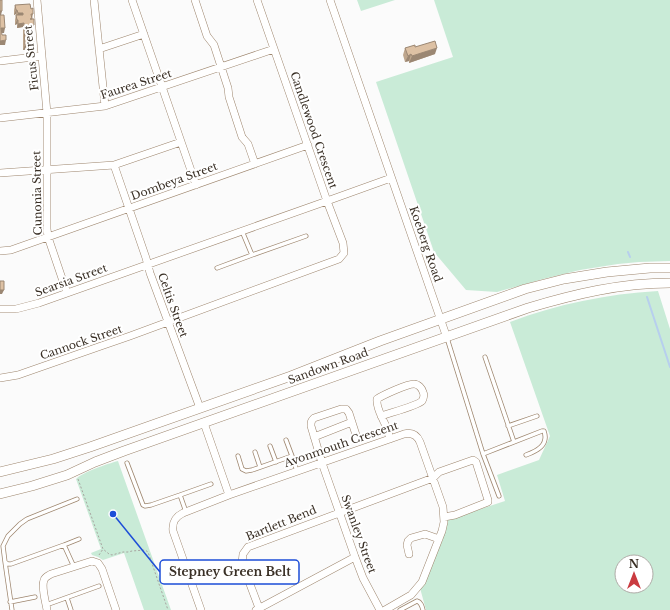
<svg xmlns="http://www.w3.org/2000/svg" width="670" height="610" font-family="'Libre Baskerville',serif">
	<rect width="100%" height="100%" fill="#fbfbfb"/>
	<path fill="#c9ebd7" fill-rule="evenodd" d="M357 0H395L361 11Z
		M434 0H670V261L639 262 618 264 580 270 543 279 497 292 466 290 434 252 376 82 453 57Z
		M658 291 670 329V610H426L420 588 447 520 505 501 497 475 539 460 550 436 510 322C558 304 606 294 658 291ZM622 562H646V586H622Z
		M118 461 119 464 171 610H144L124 553 103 560 98 557 92 555 91 553 101 549 76 479C83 472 107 464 118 461Z"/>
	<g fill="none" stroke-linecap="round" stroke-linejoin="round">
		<path stroke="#b7cfee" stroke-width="2" d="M628 252 630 257
			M647 297 670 367"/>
		<g stroke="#9e866e" stroke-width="5">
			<path id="lane" d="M242 231 252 255 306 236
				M217 268 252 255
				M447 338 483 454 499 496
				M485 357 514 442
				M508 426 537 416
				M270 446 276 462
				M255 452 260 467
				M483 454 542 431H544C549 445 537 451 526 455
				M238 456 242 469 246 471 252 470 292 456 286 440
				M292 456 297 471
				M127 463 143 505 145 506 151 505 180 495 186 512
				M180 495 211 484
				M64 545 79 539
				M5 562 12 610
				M74 567 64 545 11 564H8L5 562 3 546 8 536 20 524 27 519 77 499
				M67 598 71 610
				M10 602 35 597
				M46 605 99 586
				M400 610 417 601C421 602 422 606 423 610"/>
		</g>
		<g stroke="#9e866e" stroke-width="8">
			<path id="street" d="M37 0 47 113V229L48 237 67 293
				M94 0 105 106
				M132 0 196 185
				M195 0 207 36 214 45 228 88 229 97 242 137 248 144 255 164
				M330 0 447 338
				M99 49 144 34
				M0 61 42 56
				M0 118 105 106 274 49
				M114 165 146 258 150 273 200 408
				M0 173 114 165 181 142
				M0 251 11 250 308 145
				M0 309H16L39 303 327 201 257 0
				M0 378 18 375 101 346 130 336 339 259 344 253 343 243 327 201 391 178
				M381 416C389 413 417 406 422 401 424 398 424 394 423 392 422 388 418 384 414 384 407 384 383 395 377 399 376 407 381 415 384 422 387 427 388 433 390 439
				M204 423 229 495
				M314 437 352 422
				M357 438 349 413 346 409H341L314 418C311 421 311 422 311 426L322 463 355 557 363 578 380 610
				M409 554 407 545 408 541 411 538 425 534 439 539
				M259 608 242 563 243 554 248 547 433 478 439 472 473 460 476 462 488 500V502L455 515 444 517
				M47 610C46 603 41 587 44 580 45 577 48 576 51 574L92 561 98 563 102 569 116 610
				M201 610 173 531C172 522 175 517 183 513L229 495 404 434C412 432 417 435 420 442L443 507 444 522 442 531 422 582 411 595 385 610
				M256 610 355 557"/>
		</g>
		<g stroke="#9e866e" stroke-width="10">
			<path id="secondary" d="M0 472 53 459 90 447 291 376 380 341 525 289 564 279 607 272 650 268H670
				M0 494 32 486 67 475 95 462 124 451 528 308C575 294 621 283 670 283"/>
		</g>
		<path stroke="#a7a39f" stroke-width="1" stroke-dasharray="2 2" stroke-linecap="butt" d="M78 479 103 549 109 554 112 555 123 552H128L132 551 145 550 148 552 168 610
			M99 555 103 549"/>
		<use href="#lane" stroke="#fff" stroke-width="3.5"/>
		<use href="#street" stroke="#fff" stroke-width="7"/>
		<use href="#secondary" stroke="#fff" stroke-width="9"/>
	</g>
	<path fill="#bea68d" d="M15 5 31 9 33 14 32 19V29L34 44 32 48 23 50V27L17 28V24L15 25V20L16 14 14 15V10Z
		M415 47 435 54 409 63V61L405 62 403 55 405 48Z"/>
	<path fill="#9b8773" d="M16 10H17L16 14 14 15Z
		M0 11H2L1 15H0Z
		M18 13H23L22 17 16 18Z
		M17 20H18L17 24 15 25Z
		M24 23 23 27 17 28 18 24Z
		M31 25H34L32 29H29Z
		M1 28H5L4 33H0Z
		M6 40 5 45H0V41Z
		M34 44 32 48 23 50 25 45Z
		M437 48 435 54 409 63 412 56Z
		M411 54 409 61 405 62 408 56Z
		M0 290H4L2 294H0Z"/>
	<path fill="#ddc1a4" stroke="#9b8773" d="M0 0H2V11H0Z
		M30 4 31 9 33 8V14H31L32 19H30H34V25H31L34 44 25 45 24 23 18 24V20H17L16 15H23V13H18L17 10H16L15 5Z
		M0 15H4L5 28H1L2 35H6V40L0 41Z
		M435 41 437 48 412 56 411 54 408 56 405 48 415 45V47Z
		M0 281H4V290H0Z"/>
	<g text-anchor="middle" stroke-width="4" stroke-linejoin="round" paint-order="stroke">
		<g font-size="11" fill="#3a3026" stroke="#fff">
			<text transform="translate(31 58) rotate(-96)" y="4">Ficus Street</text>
			<text transform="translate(136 84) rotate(-18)" y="4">Faurea Street</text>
			<text transform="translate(314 130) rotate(71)" y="4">Candlewood Crescent</text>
			<text transform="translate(174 181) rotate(-20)" y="4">Dombeya Street</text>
			<text transform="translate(37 193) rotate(-91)" y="4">Cunonia Street</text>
			<text transform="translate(426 244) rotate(71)" y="4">Koeberg Road</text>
			<text transform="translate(71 280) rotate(-20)" y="4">Searsia Street</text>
			<text transform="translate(173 305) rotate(70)" y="4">Celtis Street</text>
			<text transform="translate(81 342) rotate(-19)" y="4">Cannock Street</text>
			<text transform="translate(328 366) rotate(-20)" y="4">Sandown Road</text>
			<text transform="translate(341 444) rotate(-19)" y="4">Avonmouth Crescent</text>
			<text transform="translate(281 523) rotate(-22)" y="4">Bartlett Bend</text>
			<text transform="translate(359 534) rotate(70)" y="4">Swanley Street</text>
		</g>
	</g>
	<path fill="none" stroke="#1d4ed8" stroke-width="1.5" d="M113 514L160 572"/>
	<circle fill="#1d4ed8" stroke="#fff" stroke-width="1.5" cx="113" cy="514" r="4"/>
	<rect fill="#fff" stroke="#1d4ed8" stroke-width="1.5" x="160" y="560" width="139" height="24" rx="4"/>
	<g font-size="12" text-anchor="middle" font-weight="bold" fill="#3a3026">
		<text x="230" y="576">Stepney Green Belt</text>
	</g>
	<g transform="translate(634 574)"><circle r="19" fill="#ffffff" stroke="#b0aca8"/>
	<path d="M0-3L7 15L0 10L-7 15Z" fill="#ca3b40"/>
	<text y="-6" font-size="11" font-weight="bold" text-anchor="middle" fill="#3a3026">N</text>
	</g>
</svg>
